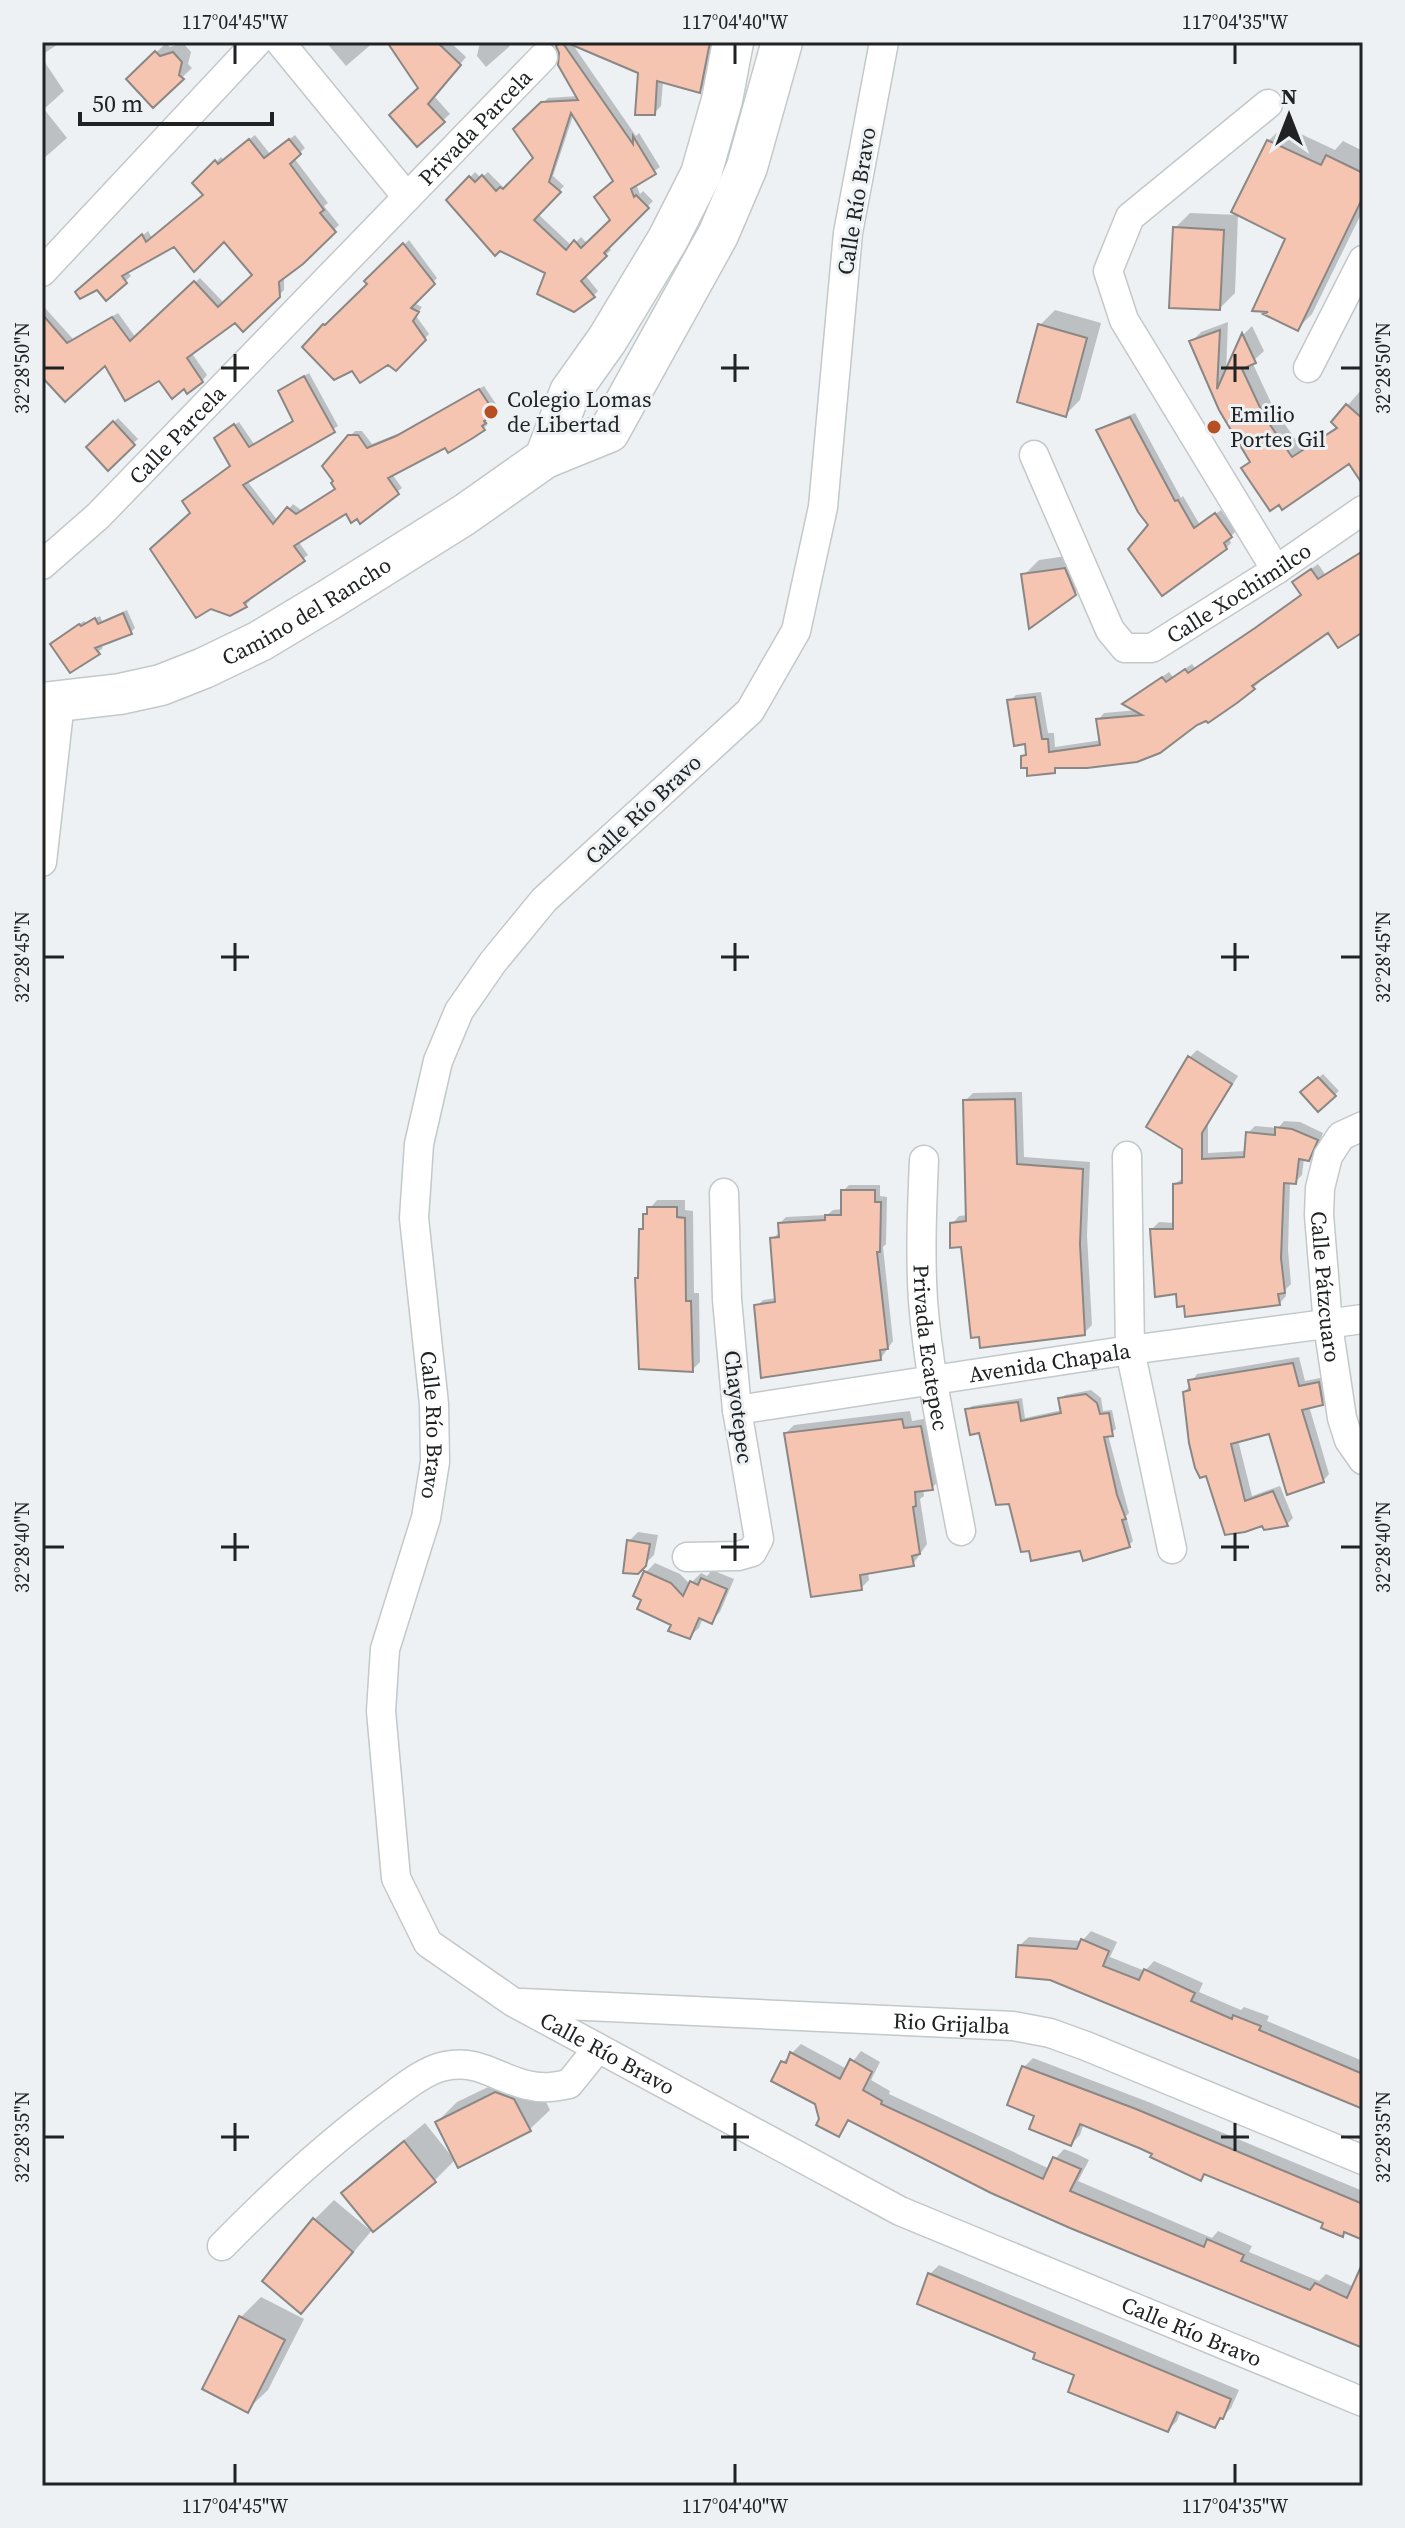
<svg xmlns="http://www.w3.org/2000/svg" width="1405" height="2528" font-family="'Source Serif 4',serif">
	<rect width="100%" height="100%" fill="#edf1f4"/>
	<path fill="#0003" fill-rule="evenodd" d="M42 42H61L42 55Z
		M326 42H374L346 66Z
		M389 42H450L466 57 434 96 450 114 417 144 421 88Z
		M480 42H507L510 46 486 67 477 56Z
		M562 42H571L636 136 639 133 660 167 636 184 640 194 643 191 653 201 608 246 611 250 585 275 598 291 593 296 547 272 449 200 475 172 481 178 488 172 503 187 507 183 509 186 535 159 516 129 548 98 578 96 558 46ZM574 113 615 181 612 220 588 244 581 237 572 246 538 214 564 186 553 176Z
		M596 42H714L706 84 699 91 663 81 661 106 654 113 640 71Z
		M166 43 170 47 183 43 191 52 188 64 192 68 153 105 129 79Z
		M42 58 64 91 44 109 67 138 42 160Z
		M1284 126 1335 150 1343 141 1363 151V210L1312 314 1297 329 1266 313 1270 310 1288 238 1268 141Z
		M255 135 270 154 295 135 305 148 294 158 328 203 324 206 339 225 284 276V290L244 329 235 320 191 352 207 375 202 381 184 386 105 363 42 374V311L45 308 73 339 118 313 136 338 200 278 224 303 254 275 224 240 175 244 127 271 131 276 106 298 98 287H82L148 231 152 238 206 195 195 183 221 157 224 160Z
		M1190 213 1238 215 1235 293 1220 308 1175 228Z
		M409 240 437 278 414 303 422 307 416 316 429 334 396 369 389 362 352 368 305 347 329 321 330 323 369 285 367 281Z
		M1055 310 1101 323 1080 400 1065 415 1040 325Z
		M1228 322 1226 373 1243 335 1252 326 1264 351 1252 362 1273 407 1302 449 1338 426 1333 422 1363 388V462L1243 468 1251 460 1192 341 1201 332Z
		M309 373 338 426 247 481 278 521 293 504 301 510 337 488 350 436 355 431H362L372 444 402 432 484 386 498 407 485 420 488 424 484 428 392 474 402 488 361 521 347 511 298 541 308 555 248 598 250 601 246 605 230 614 193 513 232 466 221 434 239 422 254 444 295 420 280 391Z
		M1135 413 1181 498 1183 496 1200 525 1221 510 1236 531 1229 538 1231 543 1226 548 1150 525 1099 431 1104 426Z
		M118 418 138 439 108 468 89 447Z
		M1363 550V629L1328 630 1258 680 1260 682 1253 688 1058 766 1054 771 1028 766 1023 757 1027 752 1026 742 1010 701 1016 695 1041 692 1048 733H1054L1055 747 1102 740 1098 720 1104 713 1138 710 1125 703 1169 672 1173 677 1192 664 1195 668 1264 622 1303 594 1301 576 1318 564 1325 574Z
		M1080 554 1090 578 1074 593 1024 575 1039 560Z
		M127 610 135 628 131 632 100 644 103 648 98 652 70 671 51 642 84 621 86 623 100 616 102 621Z
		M1197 1050 1238 1076 1208 1124V1153L1246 1151 1248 1133 1255 1126 1278 1128 1284 1121 1300 1122 1323 1133 1316 1151 1309 1159 1304 1158 1302 1175 1295 1182 1290 1181 1288 1250 1291 1284 1285 1290 1286 1296 1279 1304H1186L1178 1292 1152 1229 1159 1222 1175 1223V1184L1184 1177V1148L1148 1126 1190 1057Z
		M1323 1074 1339 1091 1318 1109 1302 1092Z
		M1022 1092 1024 1157 1090 1162 1087 1235 1092 1325 1084 1333 962 1244 952 1224 959 1216 968 1215 965 1101 973 1093Z
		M849 1185H880V1196L887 1197 886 1244 883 1247 893 1341 881 1358 757 1306 763 1300 776 1298 772 1239 780 1232V1223L786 1217 827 1215 833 1210 843 1209V1191Z
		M657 1200H685V1210L693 1211 694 1293H699L700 1362 692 1370 637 1279 640 1276 641 1230 645 1227V1214Z
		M1299 1357 1305 1381 1325 1377 1328 1396 1322 1403 1309 1406 1329 1474 1323 1481 1271 1431 1238 1440 1252 1496 1280 1486 1293 1518 1287 1524 1265 1527 1263 1523 1244 1531 1185 1392 1197 1374Z
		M1091 1390 1101 1398 1103 1411 1112 1410 1116 1429 1108 1435 1129 1513 1126 1516 1133 1541 1129 1545 1081 1548 1010 1501 981 1431 967 1410 972 1406 1022 1398 1025 1418 1062 1410 1060 1399 1065 1395Z
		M910 1411 912 1421 929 1418 940 1479 932 1488 923 1489 924 1496 920 1499 927 1544 913 1564 868 1572 869 1580 861 1588 786 1433 794 1425Z
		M638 1532 658 1535 654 1555 637 1572 629 1541Z
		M655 1563 680 1574 690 1584 701 1573 707 1576 712 1570 734 1579 720 1612 711 1621 703 1618 699 1628 689 1637 644 1599 636 1595 646 1572Z
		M1091 1931 1117 1942 1110 1957 1145 1971 1154 1961 1203 1983 1199 1992 1241 2010 1244 2007 1269 2016 1267 2021 1363 2061V2106L1019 1946 1029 1937 1082 1941Z
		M801 2044 847 2069 861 2051 880 2062 871 2080 890 2091 889 2094 1050 2169 1055 2159 1064 2149 1077 2154 1089 2160 1078 2181 1212 2238 1218 2231 1252 2246 1249 2252 1319 2281 1326 2274 1363 2291V2347L851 2119 838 2134 827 2108 783 2062Z
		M1033 2058 1146 2101 1363 2191V2238L1346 2231 1342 2234 1326 2222 1206 2173 1201 2178 1154 2153 1084 2123 1080 2135 1071 2144 1037 2114 1024 2067Z
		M517 2073 534 2079 550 2110 529 2130 456 2159 435 2180 373 2229 321 2291 301 2311 314 2220 334 2200 370 2230 343 2193 363 2173 425 2123 453 2158 437 2122 457 2102Z
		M939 2265 1239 2390 1231 2408 1215 2425 1181 2411 1177 2421 1168 2430 1038 2352 930 2274Z
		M261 2297 304 2319 268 2390 247 2410 241 2317Z"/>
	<path fill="#f5c5b2" stroke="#8b8785" stroke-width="2" fill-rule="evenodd" d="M387 42H437L461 65 428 104 445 122 417 147 389 115 418 88Z
		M562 42 633 144V136L656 174 631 189 634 197 636 195 649 208 604 253 607 256 581 281 595 297 574 312 537 294 545 273 500 251 495 256 446 200 469 176 475 182 482 175 496 191 500 187 503 189 533 158 513 129 541 102 578 100 558 65 559 53 556 46ZM571 113 613 181 594 197 610 220 581 248 574 240 566 250 534 220 561 192 549 182Z
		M565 42H710L700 93 657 81 655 115H635L638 73Z
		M155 51 160 56 173 52 182 62 179 75 184 79 153 108 126 79Z
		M249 139 264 158 289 139 301 154 290 164 324 210 320 213 336 232 303 264 279 282 280 297 243 332 235 323 187 358 203 382 187 394 184 389 172 399 159 381 125 401 105 366 65 402 42 377V314L67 343 112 317 130 341 194 281 218 307 252 275 224 242 194 272 174 247 122 276 127 283 106 301 97 290 80 299 75 292 142 234 146 242 203 195 192 183 215 160 218 164Z
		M1267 140 1321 165 1326 155 1363 173V197L1298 331 1263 314 1268 312 1252 311 1285 239 1231 212Z
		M1173 227 1224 230 1220 310 1169 308Z
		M403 243 435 284 411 308 419 312 413 321 426 340 396 371 388 365 360 383 352 371 334 380 302 347 323 324 325 325 367 284 364 281Z
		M1038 324 1087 338 1066 417 1017 402Z
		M1220 330 1217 389 1242 333 1256 363 1242 369 1264 416 1292 457 1337 428 1331 422 1346 404 1363 419V485L1349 464 1282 510 1279 505 1270 511 1241 468 1250 462 1219 410 1189 341Z
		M304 376 335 432 243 485 273 524 287 507 296 514 335 489 331 483 333 481 322 466 348 435H358L367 448 396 436 479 389 495 413 484 421 486 423 482 426 485 430 473 438 448 453 445 448 388 478 399 494 360 524 357 519 351 523 346 514 294 546 305 561 244 603 247 607 230 616 211 609 196 618 150 549 190 513 182 501 230 466 214 438 234 424 249 447 293 421 278 391Z
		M1130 417 1175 501 1178 500 1194 528 1215 513 1232 537 1224 543 1227 549 1162 596 1128 549 1148 525 1138 512 1096 430Z
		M113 421 135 445 108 471 86 447Z
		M1363 551V632L1338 648 1328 633 1252 686 1255 689 1237 703 1208 723 1206 721 1197 725 1160 753 1137 762 1087 768H1055V773L1027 776V768H1021V756L1026 755 1025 744 1014 746 1007 700 1035 697 1042 739H1048L1049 752 1100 745 1096 719 1142 715 1122 704 1162 677 1166 682 1185 669 1188 673 1255 628 1301 595 1292 582 1311 569 1318 579Z
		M1065 568 1076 595 1029 629 1021 574Z
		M123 613 132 634 95 648 100 654 70 673 50 644 79 624 81 626 95 618 98 624Z
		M1188 1056 1232 1084 1202 1133V1159L1244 1157 1246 1132 1275 1135V1127L1292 1129 1318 1140 1309 1161 1299 1159 1296 1184 1284 1183 1281 1258 1285 1293 1278 1294 1280 1305 1185 1317 1184 1306 1177 1307 1176 1294 1155 1297 1150 1229H1173V1184L1182 1183V1149L1146 1127Z
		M1318 1077 1336 1096 1318 1112 1300 1092Z
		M1015 1099 1017 1164 1083 1169 1080 1244 1085 1335 980 1348 979 1337 971 1338 961 1247 950 1248V1223L966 1221 963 1100Z
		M841 1190H875V1202H881L880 1252H877L888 1349 880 1350 881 1360 761 1378 754 1305 775 1302 770 1238 779 1237 778 1223 825 1220V1215H841Z
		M647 1207H677V1217L685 1218 686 1301H691L693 1372 639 1369 635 1278H638L639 1229H643V1214H647Z
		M1293 1363 1299 1386 1319 1382 1323 1405 1302 1410 1324 1482 1287 1495 1269 1434 1231 1444 1245 1501 1273 1491 1288 1526 1264 1530 1262 1526 1245 1532 1225 1535 1206 1476 1200 1478 1195 1468 1189 1443 1183 1392 1190 1390 1188 1380Z
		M1086 1394 1097 1403 1100 1414 1109 1413 1113 1436 1104 1437 1117 1495 1126 1519 1122 1520 1130 1547 1083 1561 1080 1551 1031 1561 1029 1551 1021 1552 1009 1504 996 1505 979 1433 970 1435 965 1409 1018 1402 1021 1421 1061 1413 1058 1398Z
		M902 1419 904 1428 921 1426 933 1490 915 1492 916 1506 913 1507 920 1554 912 1556 914 1566 860 1575 862 1590 811 1597 784 1433Z
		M627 1540 650 1544 646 1566 638 1574 623 1573Z
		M644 1571 671 1583 683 1596 690 1581 698 1585 701 1578 727 1589 712 1624 699 1618 690 1639 668 1631 671 1625 637 1609 641 1600 633 1596Z
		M1081 1939 1109 1951 1103 1966 1139 1980 1144 1969 1195 1993 1191 2001 1232 2019 1233 2015 1261 2026 1259 2030 1363 2074V2109L1050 1980 1016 1977 1018 1945 1077 1949Z
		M790 2052 840 2079 850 2059 872 2072 863 2090 882 2101 881 2104 1043 2179 1053 2157 1081 2169 1070 2191 1204 2247 1207 2239 1244 2255 1241 2261 1310 2290 1315 2283 1347 2298 1363 2262V2348L1070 2228 991 2193 848 2120 839 2137 816 2125 819 2119 815 2104 771 2081 781 2061 786 2063Z
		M1022 2066 1136 2109 1363 2204V2240L1344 2232 1343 2237 1321 2228 1323 2223 1204 2174 1201 2181 1150 2157 1152 2154 1139 2148 1080 2124 1071 2146 1029 2129 1034 2116 1007 2105Z
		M495 2092 514 2099 531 2131 458 2168 435 2122Z
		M404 2141 436 2182 373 2232 341 2193Z
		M313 2218 353 2252 301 2314 262 2281Z
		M928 2273 1231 2399 1223 2419 1220 2418 1215 2428 1177 2412 1168 2432 1068 2392 1074 2375 1033 2359 1035 2353 917 2304Z
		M239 2316 285 2340 248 2413 202 2389Z"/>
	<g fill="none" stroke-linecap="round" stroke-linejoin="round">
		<g stroke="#c3c8ca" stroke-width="31">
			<g id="minor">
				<path d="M280 42 407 197"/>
				<path id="s1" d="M884 42 848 233 823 507 796 631 750 711 544 900 493 962 459 1011 438 1061 419 1144 414 1218 434 1404 435 1462 426 1518 385 1649 381 1711 396 1878 428 1943 513 2002 900 2211 1363 2402"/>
				<path d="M1268 104 1130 217 1108 271 1124 320 1276 570"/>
				<path d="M42 272 257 42"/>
				<path d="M1308 368 1363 260"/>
				<path id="s2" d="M1034 455 1110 630 1125 648H1152L1276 570 1363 510"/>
				<path id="s3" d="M42 565 98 516 543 57"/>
				<path d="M42 862 60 702"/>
				<path id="s4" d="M1363 1126 1341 1136 1328 1156 1320 1188 1319 1215 1328 1325 1342 1418 1349 1440 1363 1460"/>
				<path d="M1127 1156 1130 1350 1172 1549"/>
				<path id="s5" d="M924 1160C922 1207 920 1254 923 1301 929 1378 947 1455 961 1531"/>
				<path id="s6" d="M737 1410 1130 1350 1363 1319"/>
				<path d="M687 1557 738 1556 752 1552 759 1539 737 1410 727 1299 724 1193"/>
				<path id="s7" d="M522 2003 1013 2026 1050 2033 1086 2046 1363 2160"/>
				<path d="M222 2246C274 2193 327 2144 387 2100 403 2088 425 2070 445 2066 479 2059 496 2078 527 2085 542 2089 555 2087 569 2084L598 2048"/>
			</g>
		</g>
		<g stroke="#c3c8ca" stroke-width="43">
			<g id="secondary">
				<path d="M545 458 570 392 607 340 668 239 701 174 722 100 733 42"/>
				<path id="s8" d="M42 703 120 694 161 685 204 668 260 641 330 599 464 515 545 458 609 432 718 235 747 167 782 42"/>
			</g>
		</g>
		<use href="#minor" stroke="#fff" stroke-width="28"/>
		<use href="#secondary" stroke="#fff" stroke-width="40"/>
	</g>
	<path fill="none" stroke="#202223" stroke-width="3" d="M235 44V64M735 44V64M1235 44V64M235 354V382M735 354V382M1235 354V382M44 368H64M221 368H249M721 368H749M1221 368H1249M1341 368H1361M235 943V971M735 943V971M1235 943V971M44 957H64M221 957H249M721 957H749M1221 957H1249M1341 957H1361M235 1533V1561M735 1533V1561M1235 1533V1561M44 1547H64M221 1547H249M721 1547H749M1221 1547H1249M1341 1547H1361M235 2123V2151M735 2123V2151M1235 2123V2151M44 2137H64M221 2137H249M721 2137H749M1221 2137H1249M1341 2137H1361M235 2464V2484M735 2464V2484M1235 2464V2484"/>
	<g fill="#b65023" stroke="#edf1f4" stroke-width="3">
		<circle cx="491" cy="412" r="8"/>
		<circle cx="1214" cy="427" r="8"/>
	</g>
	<g text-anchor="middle" stroke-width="6" stroke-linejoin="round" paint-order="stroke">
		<g font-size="22" fill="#202223" stroke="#edf1f4">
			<text dy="8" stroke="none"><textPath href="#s3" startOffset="616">Privada Parcela</textPath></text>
			<text transform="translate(856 201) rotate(-81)" y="8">Calle Río Bravo</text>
			<text dy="8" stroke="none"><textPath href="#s3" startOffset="188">Calle Parcela</textPath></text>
			<text dy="8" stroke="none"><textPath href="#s2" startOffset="344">Calle Xochimilco</textPath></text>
			<text dy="8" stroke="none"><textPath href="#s8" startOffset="284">Camino del Rancho</textPath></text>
			<text transform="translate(643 809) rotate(-43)" y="8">Calle Río Bravo</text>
			<text dy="8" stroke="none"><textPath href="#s4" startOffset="180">Calle Pátzcuaro</textPath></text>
			<text dy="8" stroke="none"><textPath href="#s5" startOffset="188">Privada Ecatepec</textPath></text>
			<text dy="8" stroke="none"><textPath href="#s6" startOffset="316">Avenida Chapala</textPath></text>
			<text transform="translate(739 1407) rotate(83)" y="8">Chayotepec</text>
			<text dy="8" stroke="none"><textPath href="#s1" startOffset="1530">Calle Río Bravo</textPath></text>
			<text dy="8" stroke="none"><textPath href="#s7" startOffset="430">Rio Grijalba</textPath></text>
			<text dy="8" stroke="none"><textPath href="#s1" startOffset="2274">Calle Río Bravo</textPath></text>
			<text dy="8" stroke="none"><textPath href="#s1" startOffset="2922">Calle Río Bravo</textPath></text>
		</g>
		<g font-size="22" fill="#202223" stroke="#edf1f4" text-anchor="start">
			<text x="507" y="407">Colegio Lomas<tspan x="507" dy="25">de Libertad</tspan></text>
			<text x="1230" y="422">Emilio<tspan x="1230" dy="25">Portes Gil</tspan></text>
		</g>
	</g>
	<rect width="1405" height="2528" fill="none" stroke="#edf1f4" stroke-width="88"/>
	<g transform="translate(1289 116)" stroke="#edf1f4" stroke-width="6" paint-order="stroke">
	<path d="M0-6L14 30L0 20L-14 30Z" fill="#202223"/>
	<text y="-12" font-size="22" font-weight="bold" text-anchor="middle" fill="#202223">N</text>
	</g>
	<path d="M80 112v12h192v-12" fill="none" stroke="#202223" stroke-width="4"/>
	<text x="92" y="112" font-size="24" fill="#202223" stroke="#edf1f4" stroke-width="6" paint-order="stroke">50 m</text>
	<rect x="44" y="44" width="1317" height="2440" fill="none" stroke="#202223" stroke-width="3"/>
	<g font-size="20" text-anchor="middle" fill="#202223">
		<text x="235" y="29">117°04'45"W</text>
		<text x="735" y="29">117°04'40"W</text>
		<text x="1235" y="29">117°04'35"W</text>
		<text transform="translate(22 368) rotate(-90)" y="7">32°28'50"N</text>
		<text transform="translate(1383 368) rotate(-90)" y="7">32°28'50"N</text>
		<text transform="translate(22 957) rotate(-90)" y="7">32°28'45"N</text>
		<text transform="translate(1383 957) rotate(-90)" y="7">32°28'45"N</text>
		<text transform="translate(22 1547) rotate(-90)" y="7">32°28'40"N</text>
		<text transform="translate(1383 1547) rotate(-90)" y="7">32°28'40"N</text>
		<text transform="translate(22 2137) rotate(-90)" y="7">32°28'35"N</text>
		<text transform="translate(1383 2137) rotate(-90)" y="7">32°28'35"N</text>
		<text x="235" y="2513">117°04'45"W</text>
		<text x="735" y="2513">117°04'40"W</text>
		<text x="1235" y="2513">117°04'35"W</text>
	</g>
</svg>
